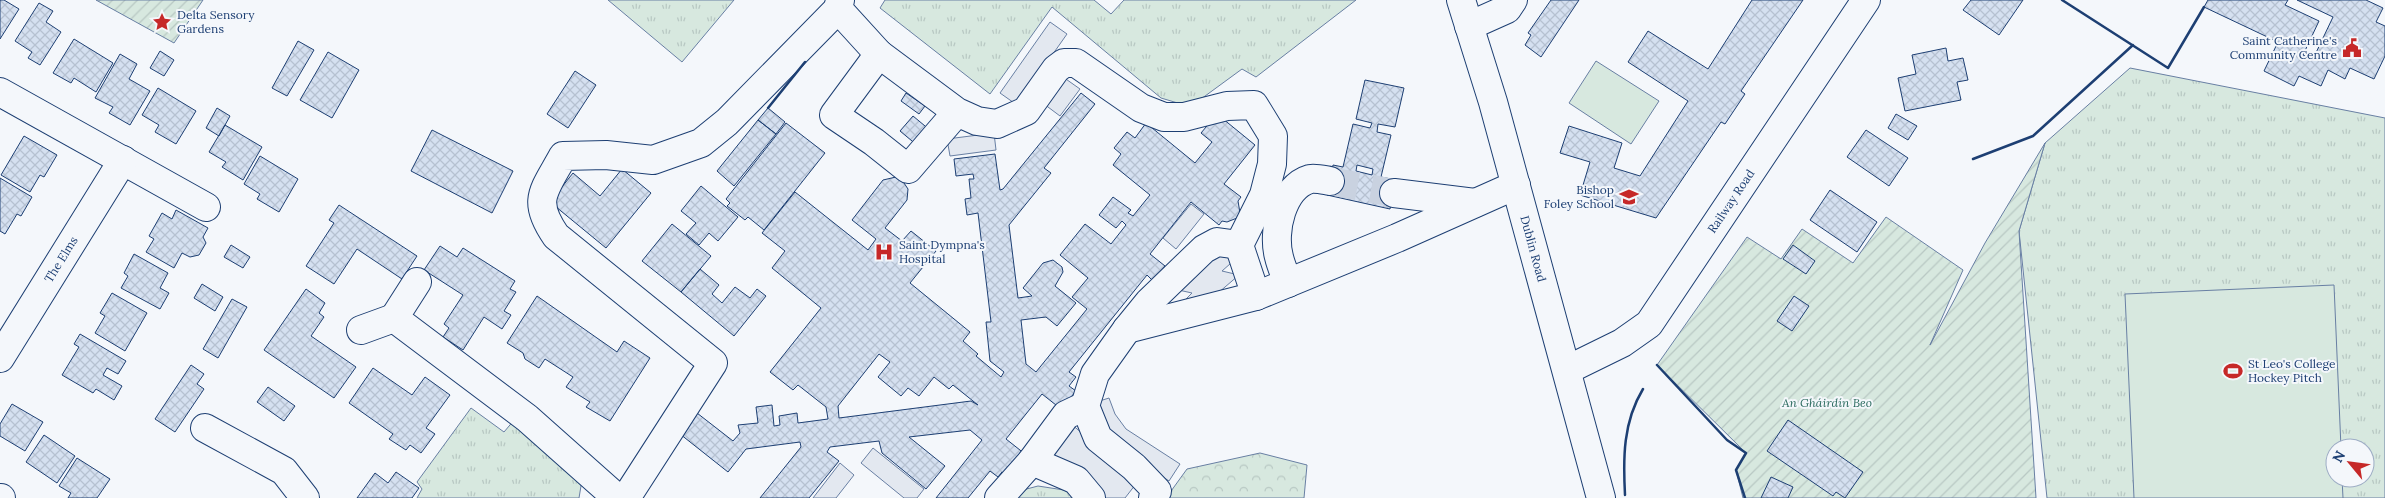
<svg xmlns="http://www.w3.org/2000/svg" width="2385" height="498" font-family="Lora,serif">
	<defs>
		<pattern id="grass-tufts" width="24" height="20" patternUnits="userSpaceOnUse" patternTransform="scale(1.25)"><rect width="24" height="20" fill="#d7e8df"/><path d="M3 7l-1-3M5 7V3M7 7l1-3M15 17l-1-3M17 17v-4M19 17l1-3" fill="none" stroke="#b8c8c3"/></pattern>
		<pattern id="forest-crowns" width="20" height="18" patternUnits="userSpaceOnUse" patternTransform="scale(1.25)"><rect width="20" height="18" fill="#d7e8df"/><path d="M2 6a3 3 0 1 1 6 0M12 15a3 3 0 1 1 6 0" fill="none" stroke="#b8c8c3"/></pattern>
		<pattern id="garden-furrows" width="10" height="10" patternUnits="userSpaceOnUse" patternTransform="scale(1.25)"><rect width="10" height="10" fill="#d7e8df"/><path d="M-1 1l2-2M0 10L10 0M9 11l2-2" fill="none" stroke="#b8c8c3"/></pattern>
		<pattern id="building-cross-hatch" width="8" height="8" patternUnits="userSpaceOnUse" patternTransform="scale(1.25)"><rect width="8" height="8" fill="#d5e0f0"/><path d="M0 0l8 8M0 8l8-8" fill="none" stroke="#b6c1d1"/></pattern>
	</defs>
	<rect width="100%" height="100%" fill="#f4f7fb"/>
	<path fill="url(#grass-tufts)" stroke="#687fa3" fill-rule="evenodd" d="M608 0H734L682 62Z
		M885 0H1094L1111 14 1124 0H1356L1256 77 1242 69 1201 99 1181 104 1161 98 1052 7 990 94 880 8Z
		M2130 68 2385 118V498H2047L2019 231 2045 143ZM2335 448H2365V478H2335Z
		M471 408 504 432 515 419 582 480 579 498H417L422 489 417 482Z
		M1038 486 1064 490 1076 498H1012L1019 491Z"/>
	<path fill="url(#forest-crowns)" stroke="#687fa3" d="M1260 453 1307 465 1304 498H1166L1187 469Z"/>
	<path fill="url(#garden-furrows)" stroke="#687fa3" d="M96 0H203L174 43Z
		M2045 143 2019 231 2036 498H1743L1736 470 1746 453 1657 365 1747 237 1781 259 1802 229 1853 263 1886 217 1963 270 1930 345 1985 243Z"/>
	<path fill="#d7e8df" stroke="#687fa3" d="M1596 61 1659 101 1631 144 1569 103Z
		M2334 285 2341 448H2335V478H2342L2343 498H2134L2125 294Z"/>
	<path fill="#e3e8f0" stroke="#687fa3" d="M1050 22 1067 34 1017 105 1000 93Z
		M1063 77 1080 89 1060 116 1044 104Z
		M994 133 996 150 950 156 947 139Z
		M1191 204 1204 214 1176 249 1163 238Z
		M1219 251 1239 256 1222 271 1239 275 1204 305 1185 300 1192 293 1174 289Z
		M1109 398 1115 414 1126 429 1180 464 1169 481 1115 445 1090 404Z
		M1071 424 1139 480 1125 498H1105L1048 451Z
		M873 448 924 489 917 498H904L861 463Z
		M840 463 854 475 836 498H813Z"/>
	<path fill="url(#building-cross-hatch)" stroke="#1d3f73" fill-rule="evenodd" d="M0 0H4L19 9 0 39Z
		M1551 0H1579L1541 57 1525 45 1531 35 1528 33Z
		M1752 0H1803L1741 91 1745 94 1725 124 1721 122 1656 218 1580 195 1590 162 1560 153 1569 126 1622 143 1614 168 1640 176 1688 101 1628 62 1648 31 1708 69Z
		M1971 0H2023L1999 35 1963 10Z
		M2208 0H2288L2285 5 2319 21 2303 55 2313 59 2333 17 2297 0H2366L2383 8 2376 22 2385 26V56L2374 79 2350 68 2345 79 2328 70 2321 86 2299 76 2294 86 2264 71 2278 42 2204 7Z
		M39 3 53 11 46 22 61 32 40 65 28 58 32 52 15 41Z
		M74 39 113 63 96 92 74 78 71 83 53 73Z
		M298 41 314 50 287 96 272 88Z
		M1946 48 1948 61 1963 58 1968 80 1957 82 1961 100 1905 111 1898 78 1916 74 1912 55Z
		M160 51 174 60 164 76 150 68Z
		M328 52 359 70 332 118 300 100Z
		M120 54 137 64 129 79 150 91 130 125 109 113 113 107 95 98Z
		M575 71 596 85 568 128 547 114Z
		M1365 80 1404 88 1395 127 1378 124 1377 132 1391 135 1381 177 1396 180 1390 209 1327 195 1333 165 1343 167 1353 124 1370 128 1372 123 1356 119ZM1357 165 1373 169 1372 175 1356 171Z
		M158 88 196 111 176 144 155 132 159 125 142 115Z
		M906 93 925 106 919 114 901 101Z
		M1081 93 1095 104 1044 168 1051 173 1009 225 1018 298 1032 296 1023 288 1043 263 1053 260 1062 267 1063 272 1055 286 1076 303 1057 326 1046 317 1021 320 1026 364 1036 372 1087 309 1072 297 1088 278 1060 255 1085 224 1111 244 1126 225 1122 221 1116 228 1099 215 1113 197 1131 210 1128 213 1133 216 1150 195 1113 165 1121 154 1114 148 1127 132 1135 138 1146 123 1195 163 1212 142 1201 133 1217 114 1255 145 1224 184 1241 197 1238 201 1240 213 1237 218 1227 222 1222 221 1219 225 1191 202 1150 254 1165 266 1153 281 1147 275 1069 372 1076 377 1069 386 1076 391 1061 409 1042 394 1006 439 1025 454 1007 476 1002 472 998 477 990 471 968 498H936L982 440 970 430 909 437 945 466 926 489 882 453 879 441 830 447 827 452 839 461 809 498H760L801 447 800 442 746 449 728 472 680 434 697 413 733 441 740 433 738 425 758 423 756 407 772 405 774 426 780 425 779 416 797 413 798 423 828 419 826 407 798 385 793 390 770 372 821 308 772 268 785 251 762 233 795 192 868 250 876 239 852 220 883 180 896 177 902 180 908 189 907 200 885 228 902 241 911 231 936 251 910 283 970 332 963 341 978 354 976 356 1001 377 1004 372 990 361 986 322H991L978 213 967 215 965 199 971 198 969 179H974L973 174 956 176 954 159 995 154 1000 190 1003 189ZM879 354 890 362 878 377 901 396 908 388 919 396 934 377 949 389 953 385 978 405 971 401 839 418 838 406Z
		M217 108 230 116 219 136 206 128Z
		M768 108 785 122 776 134 758 120Z
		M1896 114 1917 126 1908 140 1888 128Z
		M913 116 931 131 918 146 900 131Z
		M758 120 776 134 734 186 717 171Z
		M786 123 825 153 764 230 748 217 745 220 727 206 730 203 726 199Z
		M225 125 262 147 243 180 222 167 226 162 209 152Z
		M432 130 513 171 492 213 411 171Z
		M1866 130 1908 158 1889 186 1847 157Z
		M24 136 57 155 44 177 40 175 30 192 1 175Z
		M260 156 298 179 279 212 257 199 260 194 244 184Z
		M622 169 651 193 606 248 550 202 573 173 600 196Z
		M0 178 32 197 21 216 17 214 5 234 0 231Z
		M701 186 738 217 718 241 709 233 699 245 686 234 696 223 681 211Z
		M1830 190 1877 222 1857 252 1810 220Z
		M339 205 417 256 402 279 357 249 334 284 306 266 334 223 329 220Z
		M176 210 208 228 203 237 206 243 199 255 190 257 182 253 174 268 146 252 154 239 149 236 162 213 172 219Z
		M672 224 711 256 681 292 642 261Z
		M231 245 250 257 243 268 224 257Z
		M1793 245 1815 261 1806 274 1783 259Z
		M440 246 457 257 463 248 515 281 510 289 516 292 504 311 511 315 502 329 484 317 463 350 443 337 449 328 444 324 463 295 424 270Z
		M134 254 168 273 160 288 169 293 160 309 121 288 128 276 124 273Z
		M700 269 719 285 712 294 722 303 735 287 750 298 757 289 766 296 734 336 681 292Z
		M202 284 223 297 215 311 194 298Z
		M306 289 325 303 319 313 324 317 311 336 356 367 334 398 264 350Z
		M112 293 147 313 125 351 95 333 105 316 100 313Z
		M537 296 617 352 624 341 650 358 610 421 586 407 590 402 566 387 573 377 545 359 539 368 525 359 523 353 507 343Z
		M1794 296 1809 306 1792 331 1777 321Z
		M232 299 247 307 218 358 203 349Z
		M80 334 126 361 118 374 107 368 103 375 122 386 114 400 96 389 93 393 62 375 79 347 74 344Z
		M191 365 204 374 197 384 204 389 175 432 155 419Z
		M373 368 412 395 425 377 450 395 426 428 435 434 421 453 410 445 406 450 389 439 393 434 349 403Z
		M268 387 295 406 284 421 257 402Z
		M12 404 43 422 25 451 0 436V424Z
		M1788 420 1863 472 1845 498 1836 492 1833 496 1767 451Z
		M44 435 75 456 57 483 26 462Z
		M77 458 110 479 97 498H68L71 493 59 486Z
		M396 472 419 488 412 498H357L375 473 388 483Z
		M1771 477 1793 487 1788 498H1761Z"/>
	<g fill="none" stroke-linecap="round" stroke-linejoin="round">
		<path stroke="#c9d2e0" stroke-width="28" stroke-dasharray="28 14" stroke-linecap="butt" d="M1330 181 1394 193"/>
		<g stroke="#1d3f73" stroke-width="30">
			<g id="minor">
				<path d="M840 0 838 9 879 54"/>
				<path d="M1469 26 1507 9 1513 0"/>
				<path d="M0 92 206 207"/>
				<path d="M957 112 879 54 834 115 874 142 908 169 957 112 977 121 997 124 1026 111 1056 69 1064 63H1076L1141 108 1164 117H1184L1227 106 1254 105 1273 136 1272 164 1264 195 1239 245 1256 296"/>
				<path d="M1394 193 1475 203"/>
				<path d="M417 282 394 318 527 418 617 498"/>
				<path d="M1288 283C1285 274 1281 266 1279 257 1272 232 1282 187 1310 179 1316 178 1324 180 1330 181"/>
				<path d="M1127 329 1256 296 1397 238 1516 185"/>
				<path d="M361 330 394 318"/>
				<path id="s1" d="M0 358 123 160"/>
				<path id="s2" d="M1567 370 1622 343 1649 324 1866 0"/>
				<path d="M205 428 284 471 305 498"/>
				<path d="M1032 461 1076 480 1091 498"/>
				<path d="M0 498H1"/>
				<path d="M626 498 713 363 556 236C531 200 544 191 563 156L606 155 653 160 701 143 727 122 838 9"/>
				<path d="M999 498 1032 461 1066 415 1085 406"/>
				<path d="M1153 498 1157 491 1134 467 1098 438 1085 406 1095 374 1127 329 1149 302 1204 249 1217 242 1239 245"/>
			</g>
		</g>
		<g stroke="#1d3f73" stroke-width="30">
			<g id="major">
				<path id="s3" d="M1461 0 1493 102 1601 498"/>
			</g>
		</g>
		<use href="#minor" stroke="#f4f7fb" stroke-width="28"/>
		<use href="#major" stroke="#f4f7fb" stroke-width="28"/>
		<path stroke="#1d3f73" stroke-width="2.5" d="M2062 0 2168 68 2204 7
			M768 108 805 62
			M1973 159 2033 136 2133 45
			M1657 365 1727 440 1746 453 1736 470 1745 498
			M1625 495C1623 458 1623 422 1643 389"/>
	</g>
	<defs>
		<g id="sight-bare" transform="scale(1.5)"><path d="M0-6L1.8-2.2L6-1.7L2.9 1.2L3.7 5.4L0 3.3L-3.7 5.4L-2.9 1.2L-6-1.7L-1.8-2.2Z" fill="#c62828" stroke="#f4f7fb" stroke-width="2.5" paint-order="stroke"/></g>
		<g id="civic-bare" transform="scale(1.5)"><path d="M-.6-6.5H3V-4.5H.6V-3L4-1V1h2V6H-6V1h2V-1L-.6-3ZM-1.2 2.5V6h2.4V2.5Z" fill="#c62828" stroke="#f4f7fb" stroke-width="2.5" paint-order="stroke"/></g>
		<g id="school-bare" transform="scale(1.5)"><path d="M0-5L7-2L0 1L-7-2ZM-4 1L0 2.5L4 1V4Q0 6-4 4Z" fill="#c62828" stroke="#f4f7fb" stroke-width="2.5" paint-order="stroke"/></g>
		<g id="hospital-bare" transform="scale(1.5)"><path d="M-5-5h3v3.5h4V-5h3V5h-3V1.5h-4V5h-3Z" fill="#c62828" stroke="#f4f7fb" stroke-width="2.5" paint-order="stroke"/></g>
		<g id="stadium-bare" transform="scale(1.5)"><path d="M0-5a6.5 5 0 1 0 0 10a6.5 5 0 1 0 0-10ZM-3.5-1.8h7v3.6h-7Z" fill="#c62828" stroke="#f4f7fb" stroke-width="2.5" paint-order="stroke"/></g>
	</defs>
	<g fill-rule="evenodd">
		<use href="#sight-bare" x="162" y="22"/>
		<use href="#civic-bare" x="2352" y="48"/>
		<use href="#school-bare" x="1629" y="197"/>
		<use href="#hospital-bare" x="884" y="252"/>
		<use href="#stadium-bare" x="2233" y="371"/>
	</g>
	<g text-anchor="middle" stroke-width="4" stroke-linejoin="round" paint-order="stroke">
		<g font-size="12" fill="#1d3f73" stroke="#f4f7fb" text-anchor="start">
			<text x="177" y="19">Delta Sensory<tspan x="177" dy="14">Gardens</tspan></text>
			<text x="2337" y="45" text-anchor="end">Saint Catherine's<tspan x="2337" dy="14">Community Centre</tspan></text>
			<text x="1614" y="194" text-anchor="end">Bishop<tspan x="1614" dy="14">Foley School</tspan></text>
			<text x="899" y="249">Saint Dympna's<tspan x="899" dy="14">Hospital</tspan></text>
			<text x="2248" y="368">St Leo's College<tspan x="2248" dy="14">Hockey Pitch</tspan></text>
		</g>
		<g font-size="12" fill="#1d3f73" stroke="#f4f7fb">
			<text dy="4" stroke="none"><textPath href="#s2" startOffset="242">Railway Road</textPath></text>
			<text dy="4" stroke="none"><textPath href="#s3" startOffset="259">Dublin Road</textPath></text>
			<text dy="4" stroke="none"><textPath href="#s1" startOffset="116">The Elms</textPath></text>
		</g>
		<g font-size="12" font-style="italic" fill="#2c6c60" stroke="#f4f7fb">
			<text x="1827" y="407">An Gháirdín Beo</text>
		</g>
	</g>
	<g transform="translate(2350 463) rotate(299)"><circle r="24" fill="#f4f7fb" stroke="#9eadc5"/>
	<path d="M0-4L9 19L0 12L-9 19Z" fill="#c62828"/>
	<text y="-8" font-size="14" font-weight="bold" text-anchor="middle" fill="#1d3f73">N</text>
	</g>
</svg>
